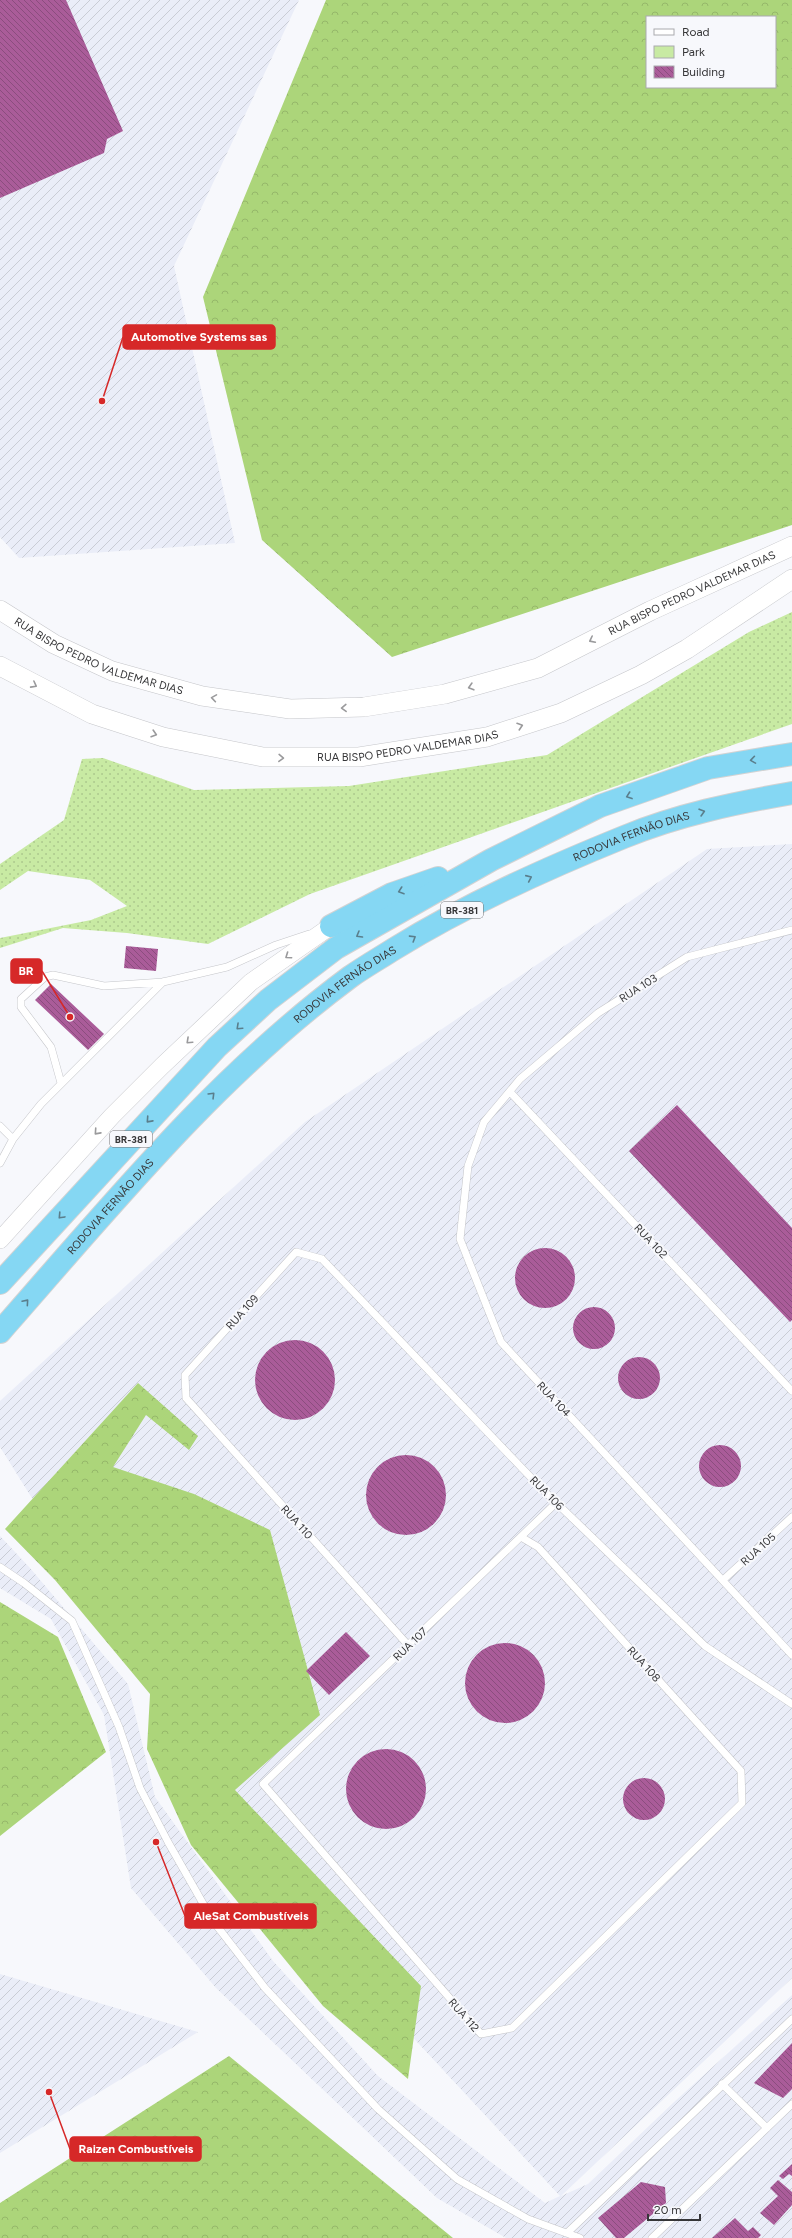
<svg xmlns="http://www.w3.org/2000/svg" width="792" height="2238" font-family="Figtree,sans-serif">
	<defs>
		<pattern id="industrial-furrows" width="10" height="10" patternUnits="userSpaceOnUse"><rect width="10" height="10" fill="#eaedf8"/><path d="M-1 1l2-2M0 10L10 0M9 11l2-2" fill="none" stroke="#c9ccd5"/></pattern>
		<pattern id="green-dots" width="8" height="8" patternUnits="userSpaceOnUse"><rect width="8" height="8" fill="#c8eaa3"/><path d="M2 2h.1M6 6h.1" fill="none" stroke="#acc98d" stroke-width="1.8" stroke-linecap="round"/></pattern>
		<pattern id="forest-crowns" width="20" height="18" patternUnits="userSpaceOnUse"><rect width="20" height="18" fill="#acd57a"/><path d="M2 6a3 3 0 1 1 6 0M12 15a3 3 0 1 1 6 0" fill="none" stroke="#95b76a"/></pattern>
		<pattern id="building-back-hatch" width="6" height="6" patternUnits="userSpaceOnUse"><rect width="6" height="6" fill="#aa5c99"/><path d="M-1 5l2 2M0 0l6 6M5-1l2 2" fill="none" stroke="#8b4d7e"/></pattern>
	</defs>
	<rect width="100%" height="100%" fill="#f7f8fc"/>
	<path fill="url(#industrial-furrows)" d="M0 0H299L174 266 235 543 19 558 0 537Z
		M792 844V1978L561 2196 588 2184 673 2103 792 1995V2238H506L437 2198 216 1988 131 1888 104 1715 51 1619 0 1588V1536L30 1568 128 1684 155 1797 273 1961 378 2076 545 2203 560 2196 278 1892 0 1447V1401L305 1122 707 849Z
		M0 1974 198 2032 0 2153Z"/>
	<path fill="url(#green-dots)" d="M792 612V724L310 894 208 944 127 933 63 928 0 948V938L91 920 127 906 90 880 28 871 0 890V864L64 820 82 759 103 758 194 790 349 786 547 755 749 632Z"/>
	<path fill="url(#forest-crowns)" fill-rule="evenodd" d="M326 0H792V525L392 657 262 540 203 297ZM647 17H775V87H647Z
		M138 1383 198 1436 189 1450 146 1415 113 1467 194 1494 270 1530 320 1715 235 1790 421 1986 408 2079 323 2006 191 1845 147 1749 150 1694 55 1580 5 1529Z
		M0 1602 58 1637 106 1752 0 1836Z
		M229 2056 453 2238H0V2203Z"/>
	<path fill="url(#building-back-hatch)" d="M0 0H66L123 131 107 139 104 153 0 198Z
		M126 946 158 949 156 971 124 968Z
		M51 984 104 1034 88 1050 35 1000Z
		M677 1105 792 1228V1320L790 1322 629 1151Z
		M515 1278a30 30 0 1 1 60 0a30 30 0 1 1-60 0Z
		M573 1328a21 21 0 1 1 42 0a21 21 0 1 1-42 0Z
		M255 1380a40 40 0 1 1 80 0a40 40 0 1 1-80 0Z
		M618 1378a21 21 0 1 1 42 0a21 21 0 1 1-42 0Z
		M699 1466a21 21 0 1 1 42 0a21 21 0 1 1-42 0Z
		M366 1495a40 40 0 1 1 80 0a40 40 0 1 1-80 0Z
		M346 1632 370 1656 329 1695 306 1671Z
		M465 1683a40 40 0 1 1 80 0a40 40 0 1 1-80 0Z
		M346 1789a40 40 0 1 1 80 0a40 40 0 1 1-80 0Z
		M623 1799a21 21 0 1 1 42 0a21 21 0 1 1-42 0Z
		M792 2043V2089L783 2098 754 2083Z
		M792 2164V2176L789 2174 783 2179 779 2176Z
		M778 2180 792 2192V2205L774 2225 760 2213 778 2196 770 2188Z
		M641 2182 665 2187 666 2203 624 2238H616L598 2218Z
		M735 2218 748 2231 753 2227 761 2235 758 2238H712Z"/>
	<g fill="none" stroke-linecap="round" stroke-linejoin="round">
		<g stroke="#c5c6ca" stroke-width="8">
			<path id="service" d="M792 930 687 957 598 1013 520 1079 484 1122 468 1166 460 1239 501 1342 792 1655
				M61 1083 51 1047 21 1007V999L45 977 53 975 104 986 163 982 227 967 276 945 309 934
				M510 1092 792 1391
				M0 1126 13 1139
				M0 1163 13 1139 41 1104 163 982
				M521 1537 538 1547 741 1771 742 1803 512 2028 481 2034 263 1784 556 1503
				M0 1567 24 1583 72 1621 119 1727 140 1788 168 1842 213 1921 265 1988 378 2109 457 2179 528 2219 580 2238
				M723 1580 792 1517
				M408 1645 186 1398 185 1375 296 1252 322 1259 541 1488 705 1646 792 1704
				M722 2084 767 2128
				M567 2233 792 2019
				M652 2238 792 2104"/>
		</g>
		<g stroke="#c5c6ca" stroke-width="18">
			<path id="tertiary" d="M0 1240 112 1116 162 1066 251 982 331 926"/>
		</g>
		<g stroke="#c5c6ca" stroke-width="20">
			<g id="secondary">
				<path id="s1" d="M0 610 54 644 112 671 202 696 290 709 364 707 445 694 538 668 650 611 792 546"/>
				<path id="s2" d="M0 666 92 714 163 737 263 757H359L487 737 561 713 641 675 687 649 792 579"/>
			</g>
		</g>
		<g stroke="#d3d3d3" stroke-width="24">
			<g id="motorway">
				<path d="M331 926 392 894 438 878"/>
				<path d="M0 1283 217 1047 268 1000 336 948 491 860 600 806 708 768 792 754"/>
				<path id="s3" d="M0 1332C110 1207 215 1077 350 977 364 967 380 958 394 949 467 904 545 869 624 837 677 815 735 803 792 793"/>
			</g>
		</g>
		<use href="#service" stroke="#fff" stroke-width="7"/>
		<use href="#tertiary" stroke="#fff" stroke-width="17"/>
		<use href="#secondary" stroke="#fff" stroke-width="19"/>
		<use href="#motorway" stroke="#85d7f3" stroke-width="22"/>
	</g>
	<defs><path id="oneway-chevron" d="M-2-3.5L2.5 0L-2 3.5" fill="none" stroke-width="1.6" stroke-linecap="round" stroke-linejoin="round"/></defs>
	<g stroke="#9a9a9c">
		<use href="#oneway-chevron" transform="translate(592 640) rotate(153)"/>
		<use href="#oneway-chevron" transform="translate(34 685) rotate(28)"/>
		<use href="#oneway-chevron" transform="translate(471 687) rotate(164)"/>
		<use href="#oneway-chevron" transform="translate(214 698) rotate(-171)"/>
		<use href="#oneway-chevron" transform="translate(344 708) rotate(178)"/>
		<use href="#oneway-chevron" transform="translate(520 726) rotate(-18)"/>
		<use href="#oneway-chevron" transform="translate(154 734) rotate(17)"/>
		<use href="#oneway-chevron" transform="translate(281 758) rotate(2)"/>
		<use href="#oneway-chevron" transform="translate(288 956) rotate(145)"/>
		<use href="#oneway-chevron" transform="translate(189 1041) rotate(137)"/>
		<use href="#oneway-chevron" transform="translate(97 1132) rotate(132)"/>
	</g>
	<g stroke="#5a7e8c">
		<use href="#oneway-chevron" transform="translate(753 760) rotate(171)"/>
		<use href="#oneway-chevron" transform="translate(629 796) rotate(160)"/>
		<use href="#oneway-chevron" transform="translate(702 812) rotate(-16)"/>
		<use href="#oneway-chevron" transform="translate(529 878) rotate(-24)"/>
		<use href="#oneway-chevron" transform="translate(401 891) rotate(161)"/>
		<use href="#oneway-chevron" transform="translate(359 935) rotate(150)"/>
		<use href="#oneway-chevron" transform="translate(413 938) rotate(-32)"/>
		<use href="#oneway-chevron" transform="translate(239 1027) rotate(137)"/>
		<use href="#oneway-chevron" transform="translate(212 1095) rotate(-45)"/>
		<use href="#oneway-chevron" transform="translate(149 1120) rotate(132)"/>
		<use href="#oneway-chevron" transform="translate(61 1216) rotate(133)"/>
		<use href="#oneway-chevron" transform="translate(26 1302) rotate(-49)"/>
	</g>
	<g text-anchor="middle" stroke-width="4" stroke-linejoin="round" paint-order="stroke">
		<g fill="#f7f8fc" stroke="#707073" stroke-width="1">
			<rect x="441" y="902" width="42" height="16" rx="3"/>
			<rect x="110" y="1131" width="42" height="16" rx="3"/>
		</g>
		<g font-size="10" font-weight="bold" fill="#363638">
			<text x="462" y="914">BR-381</text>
			<text x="131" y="1143">BR-381</text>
		</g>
		<g font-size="11" fill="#363638" stroke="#f7f8fc">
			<text dy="4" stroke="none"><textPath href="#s1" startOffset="734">RUA BISPO PEDRO VALDEMAR DIAS</textPath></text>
			<text dy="4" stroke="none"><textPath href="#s1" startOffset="110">RUA BISPO PEDRO VALDEMAR DIAS</textPath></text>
			<text dy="4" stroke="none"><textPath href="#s2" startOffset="426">RUA BISPO PEDRO VALDEMAR DIAS</textPath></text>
			<text dy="4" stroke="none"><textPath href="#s3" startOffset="815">RODOVIA FERNÃO DIAS</textPath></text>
			<text dy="4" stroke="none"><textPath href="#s3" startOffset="491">RODOVIA FERNÃO DIAS</textPath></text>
			<text transform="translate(638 988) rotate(-32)" y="4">RUA 103</text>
			<text dy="4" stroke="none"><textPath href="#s3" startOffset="167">RODOVIA FERNÃO DIAS</textPath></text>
			<text transform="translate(651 1241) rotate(47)" y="4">RUA 102</text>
			<text transform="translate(242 1312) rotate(-48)" y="4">RUA 109</text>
			<text transform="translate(554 1399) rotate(47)" y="4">RUA 104</text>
			<text transform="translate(547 1493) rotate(45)" y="4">RUA 106</text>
			<text transform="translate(297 1522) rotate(48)" y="4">RUA 110</text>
			<text transform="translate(758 1549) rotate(-42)" y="4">RUA 105</text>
			<text transform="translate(410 1644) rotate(-44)" y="4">RUA 107</text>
			<text transform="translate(644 1664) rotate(48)" y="4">RUA 108</text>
			<text transform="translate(464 2015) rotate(49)" y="4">RUA 112</text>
		</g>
	</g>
	<path fill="none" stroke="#d62828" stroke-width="1.5" d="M102 401L123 337M70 1017L42 971M156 1842L185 1916M49 2092L70 2149"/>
	<g fill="#d62828" stroke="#f7f8fc" stroke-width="1.5">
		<circle cx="102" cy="401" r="4"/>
		<circle cx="70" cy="1017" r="4"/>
		<circle cx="156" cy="1842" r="4"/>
		<circle cx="49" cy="2092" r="4"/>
	</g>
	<g fill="#d62828" stroke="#d62828" stroke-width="1.5">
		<rect x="123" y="325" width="152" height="24" rx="4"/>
		<rect x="11" y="959" width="31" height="24" rx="4"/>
		<rect x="185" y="1904" width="131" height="24" rx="4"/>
		<rect x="70" y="2137" width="131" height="24" rx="4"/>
	</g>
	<g font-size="12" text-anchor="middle" font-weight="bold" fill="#fff">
		<text x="199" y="341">Automotive Systems sas</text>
		<text x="26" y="975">BR</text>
		<text x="251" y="1920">AleSat Combustíveis</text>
		<text x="136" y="2153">Raizen Combustíveis</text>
	</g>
	<rect x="646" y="16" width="130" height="72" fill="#f7f8fc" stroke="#aaaaae"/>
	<rect x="654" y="29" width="20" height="6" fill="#ffffff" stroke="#aaaaae"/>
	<text x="682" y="36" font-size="12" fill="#363638">Road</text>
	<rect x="654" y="46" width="20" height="12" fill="#c8eaa3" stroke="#aaaaae"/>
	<text x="682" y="56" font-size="12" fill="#363638">Park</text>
	<rect x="654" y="66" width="20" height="12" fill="url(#building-back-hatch)" stroke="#aaaaae"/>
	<text x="682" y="76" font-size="12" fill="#363638">Building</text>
	<path d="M648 2214v6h52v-6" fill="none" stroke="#363638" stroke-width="2"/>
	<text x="654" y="2214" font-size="12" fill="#363638" stroke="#f7f8fc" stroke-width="3" paint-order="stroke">20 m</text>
</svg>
